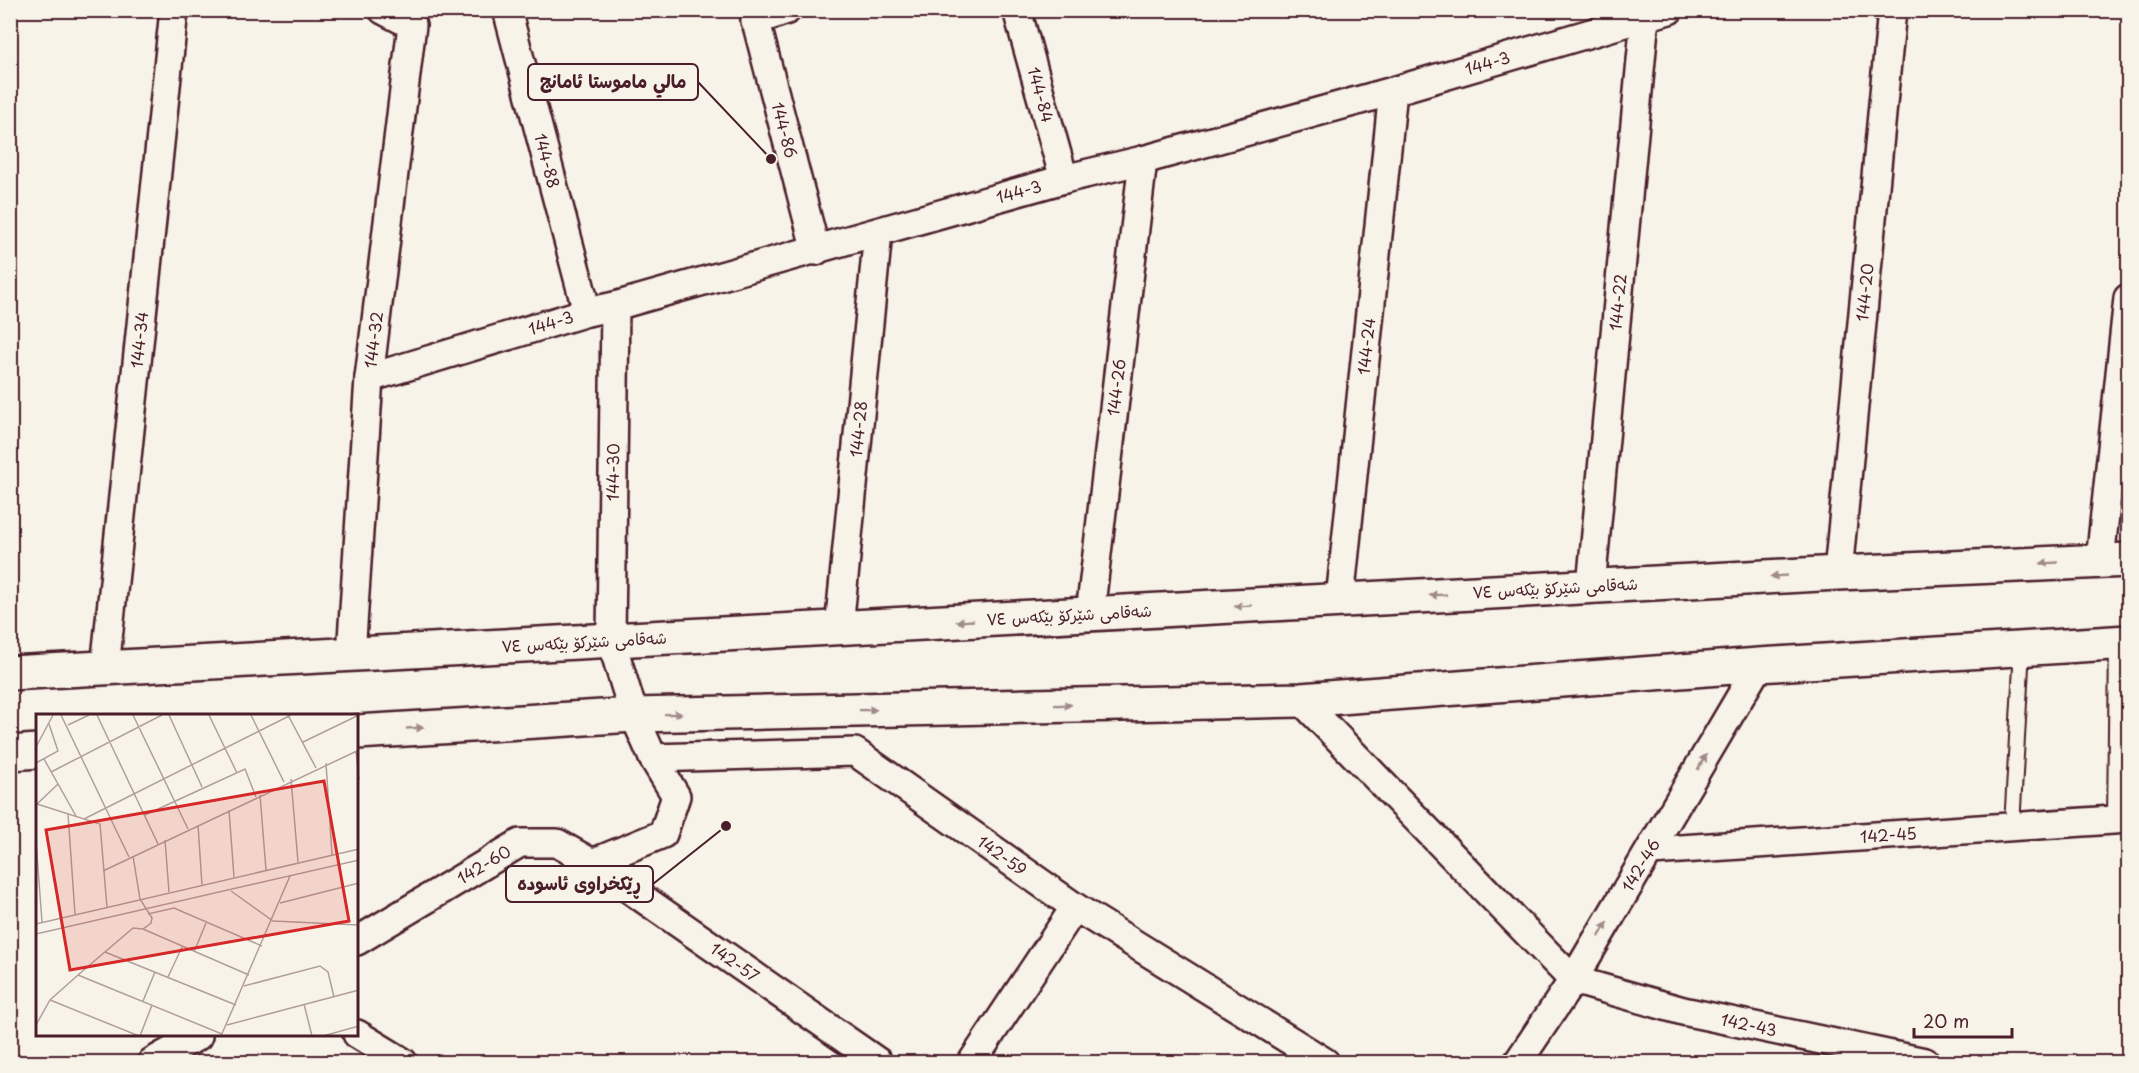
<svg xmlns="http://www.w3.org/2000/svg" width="2139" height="1073" font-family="'Playpen Sans','Playpen Sans Arabic',sans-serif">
	<rect width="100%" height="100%" fill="#f7f3e8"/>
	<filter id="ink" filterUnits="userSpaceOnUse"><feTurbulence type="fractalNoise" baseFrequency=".0167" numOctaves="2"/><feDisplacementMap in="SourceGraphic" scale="12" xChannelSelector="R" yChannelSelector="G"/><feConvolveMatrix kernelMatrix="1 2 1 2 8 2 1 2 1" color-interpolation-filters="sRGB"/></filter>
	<g filter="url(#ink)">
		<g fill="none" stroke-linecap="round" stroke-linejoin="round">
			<g stroke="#4a1f2b" stroke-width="18">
				<path id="service" d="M2115 820 2117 643
					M2012 826 2022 649"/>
			</g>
			<g stroke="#4a1f2b" stroke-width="32">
				<g id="minor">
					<path id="s1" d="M507 10 587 312"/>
					<path id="s2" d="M753 10 816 251"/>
					<path id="s3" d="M1017 10 1064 179"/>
					<path d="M755 21 787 10"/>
					<path id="s4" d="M369 378 587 312 615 306 1064 179 1143 160 1393 91 1669 10"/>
					<path d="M2100 561 2128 298"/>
					<path id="s5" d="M1838 573 1892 10"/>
					<path id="s6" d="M1591 586 1645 18"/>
					<path id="s7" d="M1340 600 1393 91"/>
					<path id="s8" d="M1090 614 1143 160"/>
					<path id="s9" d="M839 628 878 232"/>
					<path id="s10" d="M351 655 369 378 412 25 383 10"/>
					<path id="s11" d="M105 668 174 10"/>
					<path id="s12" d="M1301 700 1573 980 1683 1011 1925 1062"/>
					<path id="s13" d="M653 758 855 752 1075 907 1325 1062"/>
					<path id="s14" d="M1651 851 2128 819"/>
					<path id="s15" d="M592 863 878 1062"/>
					<path id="s16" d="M357 941 520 843H557L592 863 663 834 676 796 653 758 634 715 611 640 615 306"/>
					<path d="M357 1034 403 1062"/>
					<path d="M152 1062 198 1036"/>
					<path d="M972 1062 1075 907"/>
					<path id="s17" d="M1518 1062 1573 980 1759 665"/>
				</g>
			</g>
			<g stroke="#4a1f2b" stroke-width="38">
				<path id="tertiary" d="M10 673 1838 573 2128 560
					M357 732 634 715 1301 700 1759 665 2128 642
					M10 753 38 751"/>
			</g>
			<use href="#service" stroke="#f7f3e8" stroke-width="14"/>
			<use href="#minor" stroke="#f7f3e8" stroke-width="27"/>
			<use href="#tertiary" stroke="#f7f3e8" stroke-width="33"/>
		</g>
		<defs><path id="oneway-solid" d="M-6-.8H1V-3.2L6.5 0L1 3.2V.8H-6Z" transform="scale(1.5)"/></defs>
		<g fill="#a0898a">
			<use href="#oneway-solid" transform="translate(2049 563) rotate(177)"/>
			<use href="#oneway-solid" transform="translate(1779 576) rotate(177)"/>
			<use href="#oneway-solid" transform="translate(1438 595) rotate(177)"/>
			<use href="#oneway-solid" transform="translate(1243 606) rotate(177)"/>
			<use href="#oneway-solid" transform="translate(965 621) rotate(177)"/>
			<use href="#oneway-solid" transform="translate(1063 705) rotate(-1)"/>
			<use href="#oneway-solid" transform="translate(868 710) rotate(-1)"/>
			<use href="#oneway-solid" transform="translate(673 714) rotate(-1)"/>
			<use href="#oneway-solid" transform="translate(415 728) rotate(-3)"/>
			<use href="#oneway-solid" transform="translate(1702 762) rotate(-60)"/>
			<use href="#oneway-solid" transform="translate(1603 930) rotate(-59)"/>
		</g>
	</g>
	<g text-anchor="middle" stroke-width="5" stroke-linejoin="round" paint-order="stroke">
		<g font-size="16" fill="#4a1f2b" stroke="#f7f3e8">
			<text dy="6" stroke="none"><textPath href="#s4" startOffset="1162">144-3</textPath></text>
			<text dy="6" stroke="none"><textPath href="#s3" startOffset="88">144-84</textPath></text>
			<text dy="6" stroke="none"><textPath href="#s2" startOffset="124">144-86</textPath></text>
			<text dy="6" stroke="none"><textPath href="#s1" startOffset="156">144-88</textPath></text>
			<text dy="6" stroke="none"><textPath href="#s4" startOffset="676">144-3</textPath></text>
			<text dy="6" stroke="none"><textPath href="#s5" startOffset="282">144-20</textPath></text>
			<text dy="6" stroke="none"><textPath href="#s6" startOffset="285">144-22</textPath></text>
			<text dy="6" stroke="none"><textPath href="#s4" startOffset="190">144-3</textPath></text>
			<text dy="6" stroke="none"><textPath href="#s11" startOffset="330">144-34</textPath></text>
			<text dy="6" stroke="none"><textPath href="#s10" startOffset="316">144-32</textPath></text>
			<text dy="6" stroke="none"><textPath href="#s7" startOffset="255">144-24</textPath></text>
			<text dy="6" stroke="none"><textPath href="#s8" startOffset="228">144-26</textPath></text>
			<text dy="6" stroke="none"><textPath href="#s9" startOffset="200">144-28</textPath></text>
			<text dy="6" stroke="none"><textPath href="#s16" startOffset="722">144-30</textPath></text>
			<text transform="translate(1555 588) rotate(-3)" y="6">شەقامی شێرکۆ بێکەس ٧٤</text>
			<text transform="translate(1069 615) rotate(-3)" y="6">شەقامی شێرکۆ بێکەس ٧٤</text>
			<text transform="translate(584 642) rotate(-3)" y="6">شەقامی شێرکۆ بێکەس ٧٤</text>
			<text dy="6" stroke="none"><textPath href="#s14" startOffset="238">142-45</textPath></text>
			<text dy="6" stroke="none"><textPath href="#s13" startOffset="382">142-59</textPath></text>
			<text dy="6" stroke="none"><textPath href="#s16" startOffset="148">142-60</textPath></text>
			<text dy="6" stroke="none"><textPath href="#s17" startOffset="232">142-46</textPath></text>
			<text dy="6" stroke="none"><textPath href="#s15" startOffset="174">142-57</textPath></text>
			<text dy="6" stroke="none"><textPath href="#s12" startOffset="572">142-43</textPath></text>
		</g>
	</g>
	<g transform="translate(36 714)">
		<rect width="322" height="322" fill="#f7f3e8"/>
		<path fill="none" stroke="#b29e9c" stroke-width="1.5" d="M25 1 93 143M61 1 122 130M97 1 152 115M133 1 166 73M173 1 201 59M215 1 248 68M252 1 280 54M32 11 53 1M267 28 323 1M0 33 17 1M320 37 323 66M8 45 40 102M0 49 22 37 13 10M290 49 296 141M15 58 126 1M255 65 262 148M224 81 230 156M1 90 64 110 71 193M0 91 22 70M193 96 198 163M32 100 39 200M109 101 209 55 220 83M48 105 255 1M162 111 166 171M129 126 133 178M0 127 6 208M67 157 323 36M195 177 237 207 323 211M244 189 323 169M112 200 138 194 226 232M0 210 323 135M107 215 213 261M0 220 323 146M69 238 200 291M158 238 170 209M42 261 186 320M132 263 146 233M208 272 284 252 292 258 298 283M14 286 103 322M107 287 119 258M268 290 276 322M0 311 14 286 42 261 97 214 107 215 115 209 116 204 104 185 97 142M191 311 323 276M104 322 116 291M185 322 254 162M287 322 323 312"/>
		<path fill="#d62828" fill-opacity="0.15" stroke="#d62828" stroke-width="3" d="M288 67 313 207 34 256 10 116Z"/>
		<rect width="322" height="322" fill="none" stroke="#4a1f2b" stroke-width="3"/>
	</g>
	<path fill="none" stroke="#4a1f2b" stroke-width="2" d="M771 159L698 82M726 826L653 884"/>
	<g fill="#4a1f2b" stroke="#f7f3e8" stroke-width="2">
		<circle cx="771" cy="159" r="6"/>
		<circle cx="726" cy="826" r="6"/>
	</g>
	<g fill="#f7f3e8" stroke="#4a1f2b" stroke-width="2">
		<rect x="528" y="64" width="170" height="36" rx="6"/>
		<rect x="506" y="866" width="147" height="36" rx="6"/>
	</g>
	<g font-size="18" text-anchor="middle" font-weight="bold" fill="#4a1f2b">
		<text x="613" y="88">مالي ماموستا ئامانج</text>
		<text x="579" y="890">ڕێکخراوی ئاسودە</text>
	</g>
	<rect width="2139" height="1073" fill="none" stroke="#f7f3e8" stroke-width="36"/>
	<rect x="18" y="18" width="2103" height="1037" fill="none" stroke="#4a1f2b" stroke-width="2" filter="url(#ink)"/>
	<path d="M1914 1028v9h98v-9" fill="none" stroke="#4a1f2b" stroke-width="3"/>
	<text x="1923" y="1028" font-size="18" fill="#4a1f2b" stroke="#f7f3e8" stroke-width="4.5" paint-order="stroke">20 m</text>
</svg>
